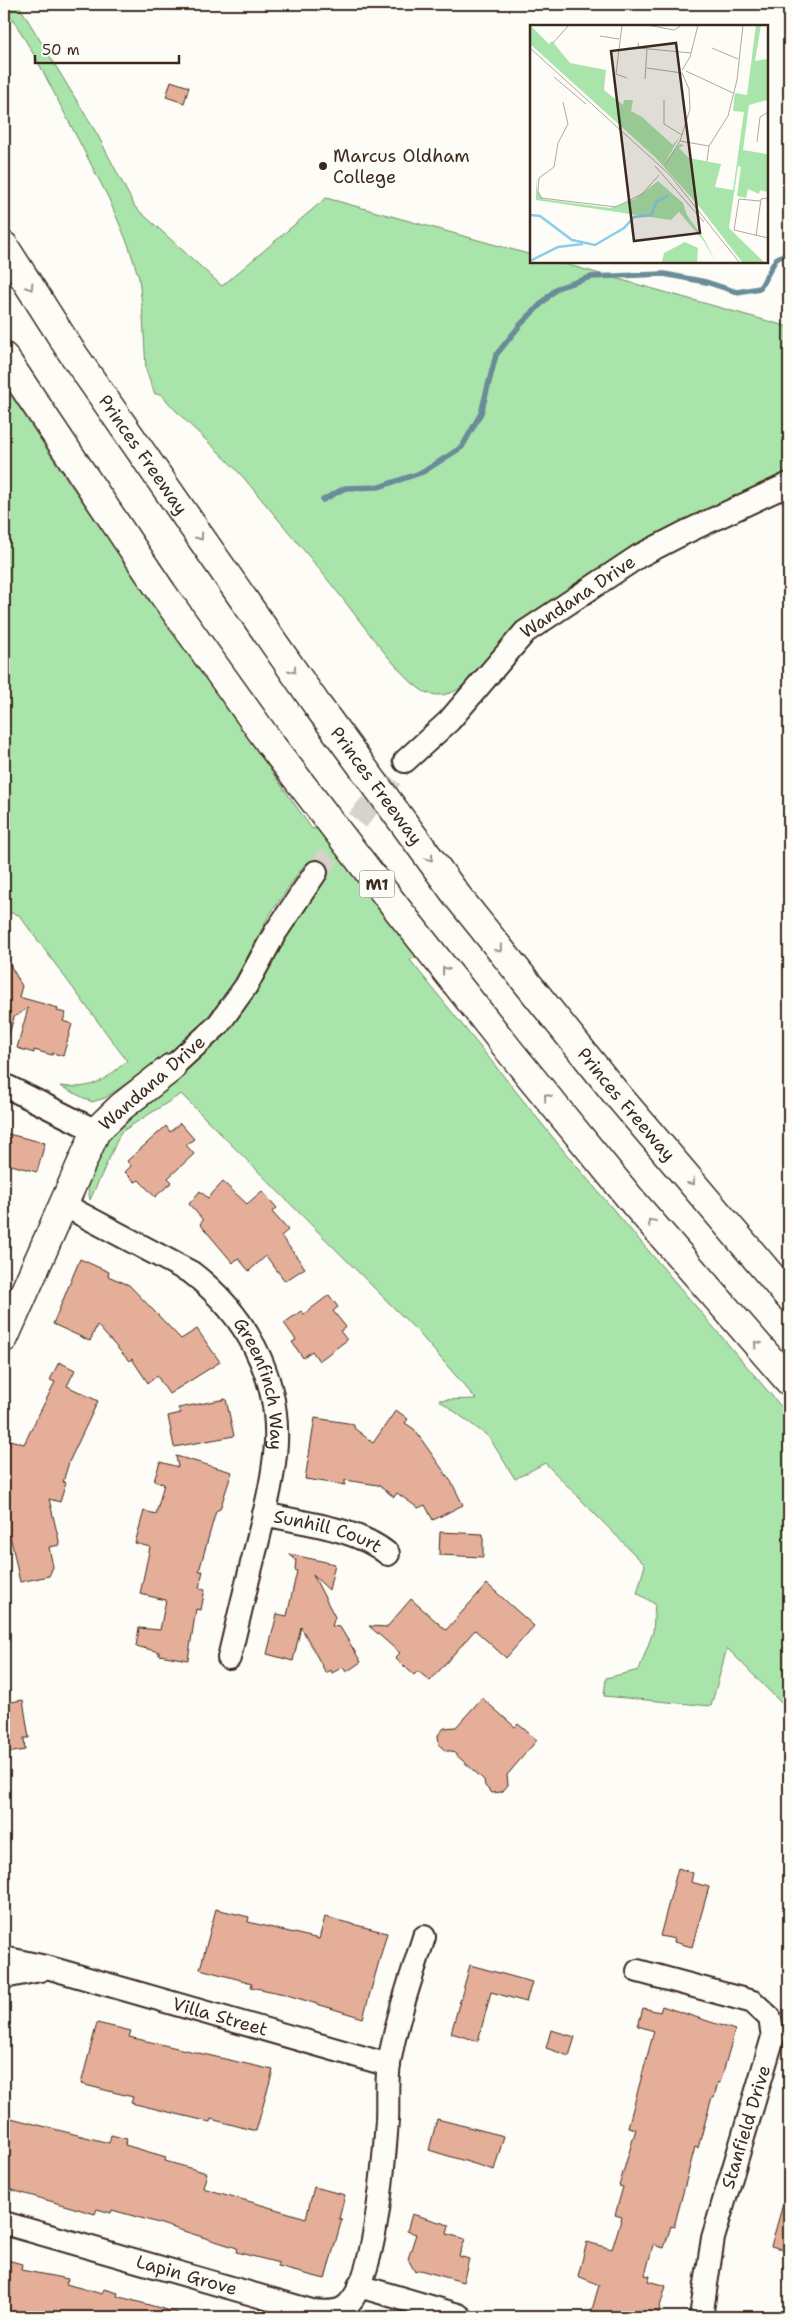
<svg xmlns="http://www.w3.org/2000/svg" width="793" height="2321" font-family="'Shantell Sans',sans-serif">
	<rect width="100%" height="100%" fill="#fdfcf7"/>
	<filter id="ink" filterUnits="userSpaceOnUse"><feTurbulence type="fractalNoise" baseFrequency=".02" numOctaves="2"/><feDisplacementMap in="SourceGraphic" scale="10" xChannelSelector="R" yChannelSelector="G"/><feConvolveMatrix kernelMatrix="1 2 1 2 8 2 1 2 1" color-interpolation-filters="sRGB"/></filter>
	<g filter="url(#ink)">
		<path fill="#a9e5ab" stroke="#728864" d="M4 4H18L97 134 135 207 222 286 326 198 532 255V261H554L789 327V479L719 509 491 662C472 678 454 702 427 693 405 685 356 615 339 594 308 554 275 516 243 477 217 448 186 424 161 394H155L146 370 143 316 139 278 128 244 108 197 37 60Z
			M4 385 70 484 312 829 319 828 417 957 410 960 567 1155 789 1416V1711L727 1648 711 1706 604 1696 606 1678 639 1670 653 1632 655 1604 637 1593 645 1565 545 1463 515 1479 489 1437 439 1400 476 1399 418 1332 181 1094 121 1132 90 1200 87 1183 112 1127 154 1097 197 1061 226 1032 286 932 324 880 305 864 270 914 229 991 185 1043 105 1098 92 1102 60 1086C93 1090 103 1081 127 1061L19 915 4 911Z"/>
		<g fill="none" stroke-linecap="round" stroke-linejoin="round">
			<path stroke="#6a8c99" stroke-width="5.5" d="M323 500 345 488 379 487 423 472 462 447 481 413 496 355 521 324 557 288 591 277 664 274 706 282 737 292 760 288 776 259 789 252"/>
		</g>
		<path fill="#e4ae98" stroke="#3b2a1e" d="M171 81 189 87 184 103 166 97Z
			M4 954 22 986 19 997 58 1008 57 1011 66 1013 63 1021 72 1024 63 1056 53 1053 52 1055 34 1050V1053L17 1048 28 1008 14 1017 9 1035H4Z
			M180 1123 194 1139 186 1145 194 1154 168 1178 172 1182 155 1197 139 1180 135 1182 125 1172 131 1166 127 1161 166 1126 170 1132Z
			M8 1134 45 1143 37 1172 4 1163V1137L7 1138Z
			M223 1182 247 1204 262 1191 277 1208 272 1212 288 1230 281 1236 305 1268 285 1281 266 1256 249 1271 238 1258 233 1263 200 1224 203 1220 189 1204 200 1191 208 1198Z
			M80 1259 109 1272 108 1276 129 1285 181 1339 197 1329 220 1362 169 1394 157 1376 148 1383 132 1359 129 1361 97 1325 90 1341 53 1324Z
			M329 1295 338 1307 333 1311 346 1327 340 1331 347 1340 319 1361 312 1351 303 1358 292 1342 296 1340 284 1323 301 1311 304 1314Z
			M59 1362 75 1370 67 1386 98 1401 69 1462 63 1482 66 1483 60 1502 49 1499 60 1545 49 1547 53 1567 49 1576 20 1582 10 1535 4 1537V1443L8 1444 10 1440 24 1444 55 1382 50 1380Z
			M226 1399 234 1436 174 1447 168 1416 181 1413 178 1408Z
			M396 1410 408 1419 405 1423 414 1429 452 1483 463 1505 433 1520 425 1505 418 1508 397 1493 394 1497 378 1485 345 1480V1485L305 1479 315 1418 354 1424V1428L373 1443Z
			M176 1456 232 1472 220 1509 216 1511 199 1571H203L199 1588 205 1589 201 1610 196 1609 188 1660 159 1655V1652L136 1646 139 1628 160 1630 166 1600 140 1594 150 1547 135 1543 144 1511 156 1514 164 1484 154 1481 160 1462 178 1467Z
			M440 1532 483 1534V1557L439 1555Z
			M289 1554 335 1564 329 1590 313 1575 335 1617 332 1626 340 1627 361 1662 346 1672 343 1667 332 1673 331 1670 326 1673 301 1627 293 1661 267 1654 277 1614 287 1616 297 1571 295 1570 296 1560Z
			M487 1584 534 1626 506 1658 475 1630 430 1681 418 1671 414 1675 395 1658 400 1653 369 1626 387 1627 411 1599 446 1630Z
			M482 1698 515 1727 518 1724 537 1740 507 1775 508 1785 502 1792 492 1793 485 1786 484 1780 452 1751H446L439 1745 438 1735 444 1728 456 1727Z
			M23 1700 29 1738H24L25 1750 7 1753 4 1734V1703Z
			M678 1868 693 1873 691 1882 709 1887 692 1947 674 1942 675 1939 660 1936Z
			M216 1909 249 1917 248 1922 319 1939 325 1917 387 1933 363 2018 284 1994 251 1987 252 1983 200 1969Z
			M470 1965 532 1982 526 2002 491 1992 478 2041 451 2033Z
			M662 2006 735 2030 720 2083 718 2082 714 2098 712 2097 698 2148 695 2147 674 2227 671 2226 664 2248 653 2245 645 2275 650 2276 648 2281 666 2286 657 2317H590L599 2285 578 2276 587 2242 612 2249 622 2217 615 2215 623 2187 619 2186 636 2129 628 2127 654 2031 638 2026 643 2008 660 2012Z
			M97 2023 131 2031 129 2037 273 2070 256 2131 211 2119 210 2122 131 2103 133 2097 81 2084Z
			M551 2030 575 2037 569 2056 546 2048Z
			M11 2118 109 2143 111 2135 127 2139 125 2145 166 2157 165 2161 207 2173 203 2188 306 2218 314 2187 345 2195 339 2219H342L325 2279 278 2267 279 2263 236 2252 237 2248 155 2222 112 2210 111 2213 97 2209 95 2214 5 2188 7 2181 4 2180V2146Z
			M437 2119 504 2136 494 2170 429 2150Z
			M785 2197 789 2198V2251L771 2246Z
			M412 2214 449 2225 447 2234 465 2239 459 2256 469 2259 463 2282 420 2270 415 2272 408 2259 416 2234 407 2231Z
			M7 2260 22 2264 21 2270 68 2279 66 2284 102 2294 104 2289 118 2293 117 2296 178 2313 177 2317H4V2270Z"/>
		<g fill="none" stroke-linecap="round" stroke-linejoin="round">
			<path stroke="#d6d2cc" stroke-width="22" stroke-dasharray="22 11" stroke-linecap="butt" d="M316 872 405 761"/>
			<g stroke="#3b2a1e" stroke-width="26">
				<g id="minor">
					<path id="s1" d="M405 761 449 721 525 632 639 556 686 532 789 484"/>
					<path d="M171 1068 218 1025 246 986 275 933 316 872"/>
					<path d="M4 1085 96 1131"/>
					<path id="s2" d="M62 1204 192 1273C245 1314 279 1375 276 1443 274 1477 265 1511 257 1544 247 1582 238 1620 229 1658"/>
					<path id="s3" d="M264 1514C303 1523 357 1528 388 1554"/>
					<path id="s4" d="M4 1958 50 1968 389 2065"/>
					<path d="M638 1971 753 2002 770 2018 773 2037 713 2238 701 2317"/>
					<path d="M4 1977 40 1970"/>
					<path id="s5" d="M4 2223 312 2311C322 2312 333 2313 342 2309 376 2291 384 2158 387 2121 388 2102 386 2083 389 2064 396 2021 411 1978 424 1937"/>
					<path d="M359 2286 458 2315 461 2317"/>
				</g>
			</g>
			<g stroke="#3b2a1e" stroke-width="31">
				<path id="tertiary" d="M4 1338 96 1131 121 1107 171 1068"/>
			</g>
			<g stroke="#3b2a1e" stroke-width="31">
				<g id="motorway">
					<path id="s6" d="M4 246 69 348 317 705 458 897 614 1091 789 1297"/>
					<path d="M4 357 163 594 272 746 398 910 512 1054 634 1203 789 1381"/>
				</g>
			</g>
			<use href="#minor" stroke="#fdfcf7" stroke-width="22"/>
			<use href="#tertiary" stroke="#fdfcf7" stroke-width="28"/>
			<use href="#motorway" stroke="#fdfcf7" stroke-width="28"/>
		</g>
		<defs><path id="oneway-chevron" d="M-2-3.5L2.5 0L-2 3.5" fill="none" stroke-width="1.6" stroke-linecap="round" stroke-linejoin="round" transform="scale(1.25)"/></defs>
		<g stroke="#9c938a">
			<use href="#oneway-chevron" transform="translate(30 287) rotate(58)"/>
			<use href="#oneway-chevron" transform="translate(200 537) rotate(55)"/>
			<use href="#oneway-chevron" transform="translate(293 670) rotate(55)"/>
			<use href="#oneway-chevron" transform="translate(430 858) rotate(54)"/>
			<use href="#oneway-chevron" transform="translate(499 949) rotate(51)"/>
			<use href="#oneway-chevron" transform="translate(445 970) rotate(-128)"/>
			<use href="#oneway-chevron" transform="translate(547 1097) rotate(-129)"/>
			<use href="#oneway-chevron" transform="translate(692 1182) rotate(50)"/>
			<use href="#oneway-chevron" transform="translate(651 1222) rotate(-131)"/>
			<use href="#oneway-chevron" transform="translate(757 1344) rotate(-131)"/>
		</g>
	</g>
	<circle fill="#3b2a1e" stroke="#fdfcf7" stroke-width="2" cx="323" cy="166" r="5"/>
	<g text-anchor="middle" stroke-width="4" stroke-linejoin="round" paint-order="stroke">
		<rect fill="#fdfcf7" stroke="#75695f" stroke-width="1" x="359.5" y="870.5" width="35" height="27" rx="4"/>
		<g font-size="16" font-weight="bold" fill="#3b2a1e">
			<text x="377" y="890">M1</text>
		</g>
		<g font-size="18" fill="#3b2a1e" stroke="#fdfcf7" text-anchor="start">
			<text x="333" y="162">Marcus Oldham<tspan x="333" dy="21">College</tspan></text>
		</g>
		<g font-size="18" fill="#3b2a1e" stroke="#fdfcf7">
			<text dy="6" stroke="none"><textPath href="#s6" startOffset="251">Princes Freeway</textPath></text>
			<text dy="6" stroke="none"><textPath href="#s1" startOffset="240">Wandana Drive</textPath></text>
			<text dy="6" stroke="none"><textPath href="#s6" startOffset="656">Princes Freeway</textPath></text>
			<text transform="translate(152 1083) rotate(-41)" y="6">Wandana Drive</text>
			<text dy="6" stroke="none"><textPath href="#s6" startOffset="1061">Princes Freeway</textPath></text>
			<text dy="6" stroke="none"><textPath href="#s2" startOffset="282">Greenfinch Way</textPath></text>
			<text dy="6" stroke="none"><textPath href="#s3" startOffset="66">Sunhill Court</textPath></text>
			<text dy="6" stroke="none"><textPath href="#s4" startOffset="224">Villa Street</textPath></text>
			<text transform="translate(746 2127) rotate(-73)" y="6">Stanfield Drive</text>
			<text dy="6" stroke="none"><textPath href="#s5" startOffset="190">Lapin Grove</textPath></text>
		</g>
	</g>
	<g transform="translate(530 25)">
		<rect width="238" height="238" fill="#fdfcf7"/>
		<path d="M0 0 19 19 22 16 40 38 76 45 74 65 93 80 94 75H103L101 86 112 92 143 120 150 111 134 140 144 125 150 119 154 120 149 123 159 133 191 139 185 162 203 165 214 87 203 86 204 75 205 68 217 70 226 0H231L225 36 237 34V75L219 80 213 125 237 129V167L230 165 229 169 218 164 216 173 207 171 211 142 208 141 199 203 234 237H212L168 180 126 133 0 19ZM6 152 7 165 13 174 80 183 105 174 128 156 153 178 157 190 174 214 186 237 173 215 149 187 141 195 6 175ZM155 217 168 223 167 237H132L134 228Z" fill="#a9e5ab"/>
		<path fill="none" stroke="#89ceeb" stroke-width="2.5" d="M0 190 10 191 42 215 65 220 94 203 104 192 121 190 127 176 138 171M0 236 28 222 53 219"/>
		<path fill="none" stroke="#afa8a0" stroke-width="1" d="M92 0 86 49 97 53M117 0 144 5 152 0M70 11 89 14M23 18 39 0M108 18 109 23 161 28M0 23 140 150 209 237M182 23 208 34M117 43 152 48M152 45 160 32 168 0M156 46 203 68M24 52 56 79M115 54 117 24M134 75V99L152 110M33 77 38 99 28 118 24 142 9 153 8 166 11 173 86 182 112 169 129 150M150 116 179 121 198 91 207 55 213 0M227 117 230 92 238 87M177 136 179 121M135 140 150 116 160 84 159 64 152 48M125 141 174 197M230 176 209 174 204 205 238 213M226 211 231 174 238 173"/>
		<path fill="#3b2a1e" fill-opacity="0.15" stroke="#3b2a1e" stroke-width="2.5" d="M146 18 170 208 104 216 81 26Z"/>
		<rect width="238" height="238" fill="none" stroke="#3b2a1e" stroke-width="2.5"/>
	</g>
	<rect width="793" height="2321" fill="none" stroke="#fdfcf7" stroke-width="20"/>
	<rect x="10" y="10" width="773" height="2301" fill="none" stroke="#3b2a1e" stroke-width="2" filter="url(#ink)"/>
	<path d="M35 55v8h144v-8" fill="none" stroke="#3b2a1e" stroke-width="2.5"/>
	<text x="42" y="55" font-size="15" fill="#3b2a1e" stroke="#fdfcf7" stroke-width="4" paint-order="stroke">50 m</text>
</svg>
